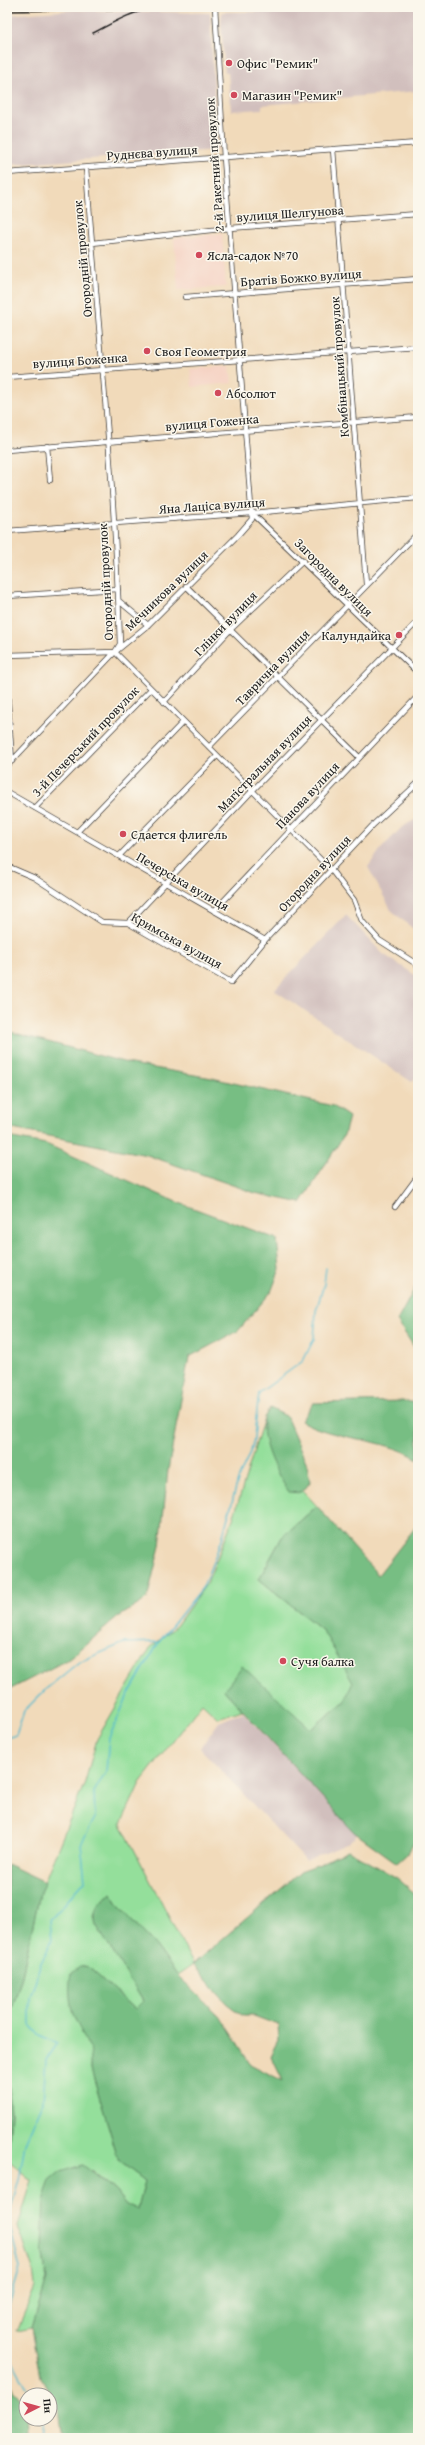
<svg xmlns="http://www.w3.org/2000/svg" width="425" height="2445" font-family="'Gentium Book Plus',serif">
	<rect width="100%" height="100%" fill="#fbf7ec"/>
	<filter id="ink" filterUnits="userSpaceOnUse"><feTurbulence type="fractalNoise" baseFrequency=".025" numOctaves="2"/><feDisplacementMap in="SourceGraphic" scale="8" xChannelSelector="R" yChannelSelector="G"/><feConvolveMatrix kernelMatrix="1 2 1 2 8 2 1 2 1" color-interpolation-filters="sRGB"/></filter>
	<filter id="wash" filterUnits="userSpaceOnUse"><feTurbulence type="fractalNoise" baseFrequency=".012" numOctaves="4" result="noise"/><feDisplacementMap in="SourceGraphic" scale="16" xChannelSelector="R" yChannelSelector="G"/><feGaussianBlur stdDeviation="0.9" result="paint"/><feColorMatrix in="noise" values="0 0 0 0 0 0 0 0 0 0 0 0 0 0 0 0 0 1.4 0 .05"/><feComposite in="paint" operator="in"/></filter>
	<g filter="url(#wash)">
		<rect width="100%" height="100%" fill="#f1daba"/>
		<path fill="#f5d2c3" d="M222 234 226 287 178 290 174 238Z
			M230 366 232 383 192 387 190 369Z"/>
		<path fill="#d1bfbd" d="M317 7H418V91L262 105V109L231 111 228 73H225L221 22 222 12H260Z
			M73 10 210 13 217 150 7 165V15Z
			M418 818V933L391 910 368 867 381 849 402 827Z
			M346 915 383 954 418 977V1075L412 1082 274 990Z
			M243 1712 357 1835 349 1843 306 1861 200 1748 219 1722Z"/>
		<path fill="#94df9b" stroke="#587e5c" d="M263 1421C268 1457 274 1466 297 1493L303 1491 317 1506 282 1537 259 1579 323 1631 354 1682 344 1702 311 1729 225 1691 242 1710 218 1718 202 1703 140 1783 121 1824 193 1964 177 1975 156 1946 116 1903 112 1893 103 1899 94 1916 97 1925 143 2001 135 2009 87 1966 73 2011 92 2054 91 2069 119 2161 145 2181 138 2209 127 2205 116 2191 91 2170 42 2248 47 2279 32 2328 17 2331 35 2287 33 2270 18 2226 32 2180 8 2160 11 2112 7 2068V2025L22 1976 40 1892 85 1782 97 1739 150 1648 176 1626 207 1583 233 1519Z"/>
		<path fill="#77be83" stroke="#4a6d50" d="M7 1031 131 1064 212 1078 333 1106 349 1117 344 1135 301 1203 255 1193 147 1155 7 1128Z
			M7 1137 46 1144 174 1201 277 1239 280 1269 271 1292 238 1331 189 1357 168 1470 160 1546 147 1599 117 1618 69 1659 7 1691Z
			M416 1286 418 1287V1353L397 1321Z
			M402 1401 418 1403V1459C383 1437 336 1441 301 1421L313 1403Z
			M270 1408 286 1416 307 1464 310 1482C304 1491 301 1494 289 1492 276 1473 262 1446 263 1422 263 1417 268 1412 270 1408Z
			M317 1506 378 1575 418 1524V1836L408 1853 397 1863 354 1832 224 1690 242 1666 311 1729 344 1702 353 1682 323 1631 259 1579 282 1537Z
			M348 1850 397 1878 418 1896V2438H63L59 2410 41 2377 32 2328 47 2279 42 2248 44 2197 50 2181 61 2172 83 2165 116 2191 127 2205 138 2209 145 2181 119 2161 91 2069C93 2044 78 2032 72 2010 69 1997 69 1985 71 1973L80 1967 87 1966 135 2009 143 2001 96 1925C92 1910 99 1901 112 1893L116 1903 156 1946 177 1975 220 2016 250 2064 283 2081 271 2056 279 2040 278 2025 254 2016H243L226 2003 193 1964 303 1870 320 1864Z
			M7 1864 45 1882 40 1892 22 1976 7 2025Z
			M7 2068 11 2112 7 2166Z
			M7 2374 14 2391 26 2405 27 2436H7Z"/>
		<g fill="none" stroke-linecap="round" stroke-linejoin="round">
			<path stroke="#51bace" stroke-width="1.5" d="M7 1738 16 1735 24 1711 46 1689 79 1662 124 1643 159 1642
				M31 2395 9 2355V2305L20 2268 8 2219 19 2180 25 2143 43 2102 46 2060 58 2043 39 2035 30 2025V1998L41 1963 52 1940 50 1920 85 1881 81 1844 95 1818 94 1792 106 1771 109 1738 127 1697 159 1642 203 1587 222 1539 238 1480 253 1445 259 1393 303 1361 314 1339 316 1311 324 1284 326 1268
				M42 2419 44 2427 43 2438"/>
		</g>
	</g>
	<g filter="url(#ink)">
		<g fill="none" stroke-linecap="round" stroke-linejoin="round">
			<g stroke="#3c3834" stroke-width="6">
				<path id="minor" d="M333 149 366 584
					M86 168C98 326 115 485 120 644L115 652 332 871 354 900 362 921 379 940 418 965
					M7 173 418 143
					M92 243 230 228 418 214
					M185 297 418 279
					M7 377 418 347
					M47 446 50 480
					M7 450 418 417
					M252 513 418 673
					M7 531 252 513 418 498
					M186 586 358 756
					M7 596 118 589
					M119 601 148 625
					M7 655 115 652
					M7 688 12 761
					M164 702 230 630 303 561
					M209 747 418 533
					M7 766 115 652 148 625 238 535 252 519 224 158 215 7
					M7 792 265 940
					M35 808 151 689
					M77 832 183 722
					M119 856 217 756
					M7 866 35 878 102 922 128 923 231 982 265 940 374 824 418 783
					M214 911 418 696
					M128 923 253 790 418 621
					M395 1207 418 1176"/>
			</g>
			<use href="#minor" stroke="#fff" stroke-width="4.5"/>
			<path stroke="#1c1c1c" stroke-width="1.5" d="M7 11 143 9
				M93 33C111 24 132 11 152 9 198 3 246 12 293 7"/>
		</g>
	</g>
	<g fill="#d1495b" stroke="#fbf7ec" stroke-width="1.5">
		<circle cx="229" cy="63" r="4"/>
		<circle cx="234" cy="95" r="4"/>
		<circle cx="199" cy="255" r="4"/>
		<circle cx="147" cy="351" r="4"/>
		<circle cx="218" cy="393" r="4"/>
		<circle cx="399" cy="635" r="4"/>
		<circle cx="123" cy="834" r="4"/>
		<circle cx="283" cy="1661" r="4"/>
	</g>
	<g text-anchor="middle" stroke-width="3" stroke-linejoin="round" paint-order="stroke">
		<g font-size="13" fill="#1c1c1c" stroke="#fbf7ec" text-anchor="start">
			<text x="237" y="68">Офис "Ремик"</text>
			<text x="242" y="100">Магазин "Ремик"</text>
			<text x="207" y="260">Ясла-садок №70</text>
			<text x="155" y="356">Своя Геометрия</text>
			<text x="226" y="398">Абсолют</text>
			<text x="391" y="640" text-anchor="end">Калундайка</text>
			<text x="131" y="839">Сдается флигель</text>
			<text x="291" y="1666">Сучя балка</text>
		</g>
		<g font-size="13" fill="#1c1c1c" stroke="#fbf7ec">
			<text transform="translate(152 152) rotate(-4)" y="5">Руднєва вулиця</text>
			<text transform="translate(214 165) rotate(-94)" y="5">2-й Ракетний провулок</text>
			<text transform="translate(290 213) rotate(-4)" y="5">вулиця Шелгунова</text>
			<text transform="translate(82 259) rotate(-95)" y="5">Огородній провулок</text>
			<text transform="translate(301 277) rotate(-4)" y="5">Братів Божко вулиця</text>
			<text transform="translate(80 360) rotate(-4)" y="5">вулиця Боженка</text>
			<text transform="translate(339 367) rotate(-94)" y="5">Комбінацький провулок</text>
			<text transform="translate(212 422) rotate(-5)" y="5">вулиця Гоженка</text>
			<text transform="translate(212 505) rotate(-4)" y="5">Яна Лаціса вулиця</text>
			<text transform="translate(334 577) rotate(45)" y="5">Загородна вулиця</text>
			<text transform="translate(105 582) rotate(-93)" y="5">Огородній провулок</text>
			<text transform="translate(166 590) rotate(-44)" y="5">Мечникова вулиця</text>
			<text transform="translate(225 623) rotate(-46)" y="5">Глінки вулиця</text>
			<text transform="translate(272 667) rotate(-46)" y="5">Таврична вулиця</text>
			<text transform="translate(85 741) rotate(-46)" y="5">3-й Печерський провулок</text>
			<text transform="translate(264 763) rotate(-46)" y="5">Магістральная вулиця</text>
			<text transform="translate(307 795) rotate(-47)" y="5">Панова вулиця</text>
			<text transform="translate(314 873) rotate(-47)" y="5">Огородна вулиця</text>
			<text transform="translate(183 881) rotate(30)" y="5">Печерська вулиця</text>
			<text transform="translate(177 940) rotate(29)" y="5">Кримська вулиця</text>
		</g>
	</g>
	<rect width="425" height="2445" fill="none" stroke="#fbf7ec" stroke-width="24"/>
	<g transform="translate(38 2407) rotate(84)"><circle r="19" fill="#fbf7ec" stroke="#a29f99"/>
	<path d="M0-3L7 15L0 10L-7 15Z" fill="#d1495b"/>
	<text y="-6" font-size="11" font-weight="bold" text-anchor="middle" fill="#1c1c1c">Пн</text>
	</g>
</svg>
